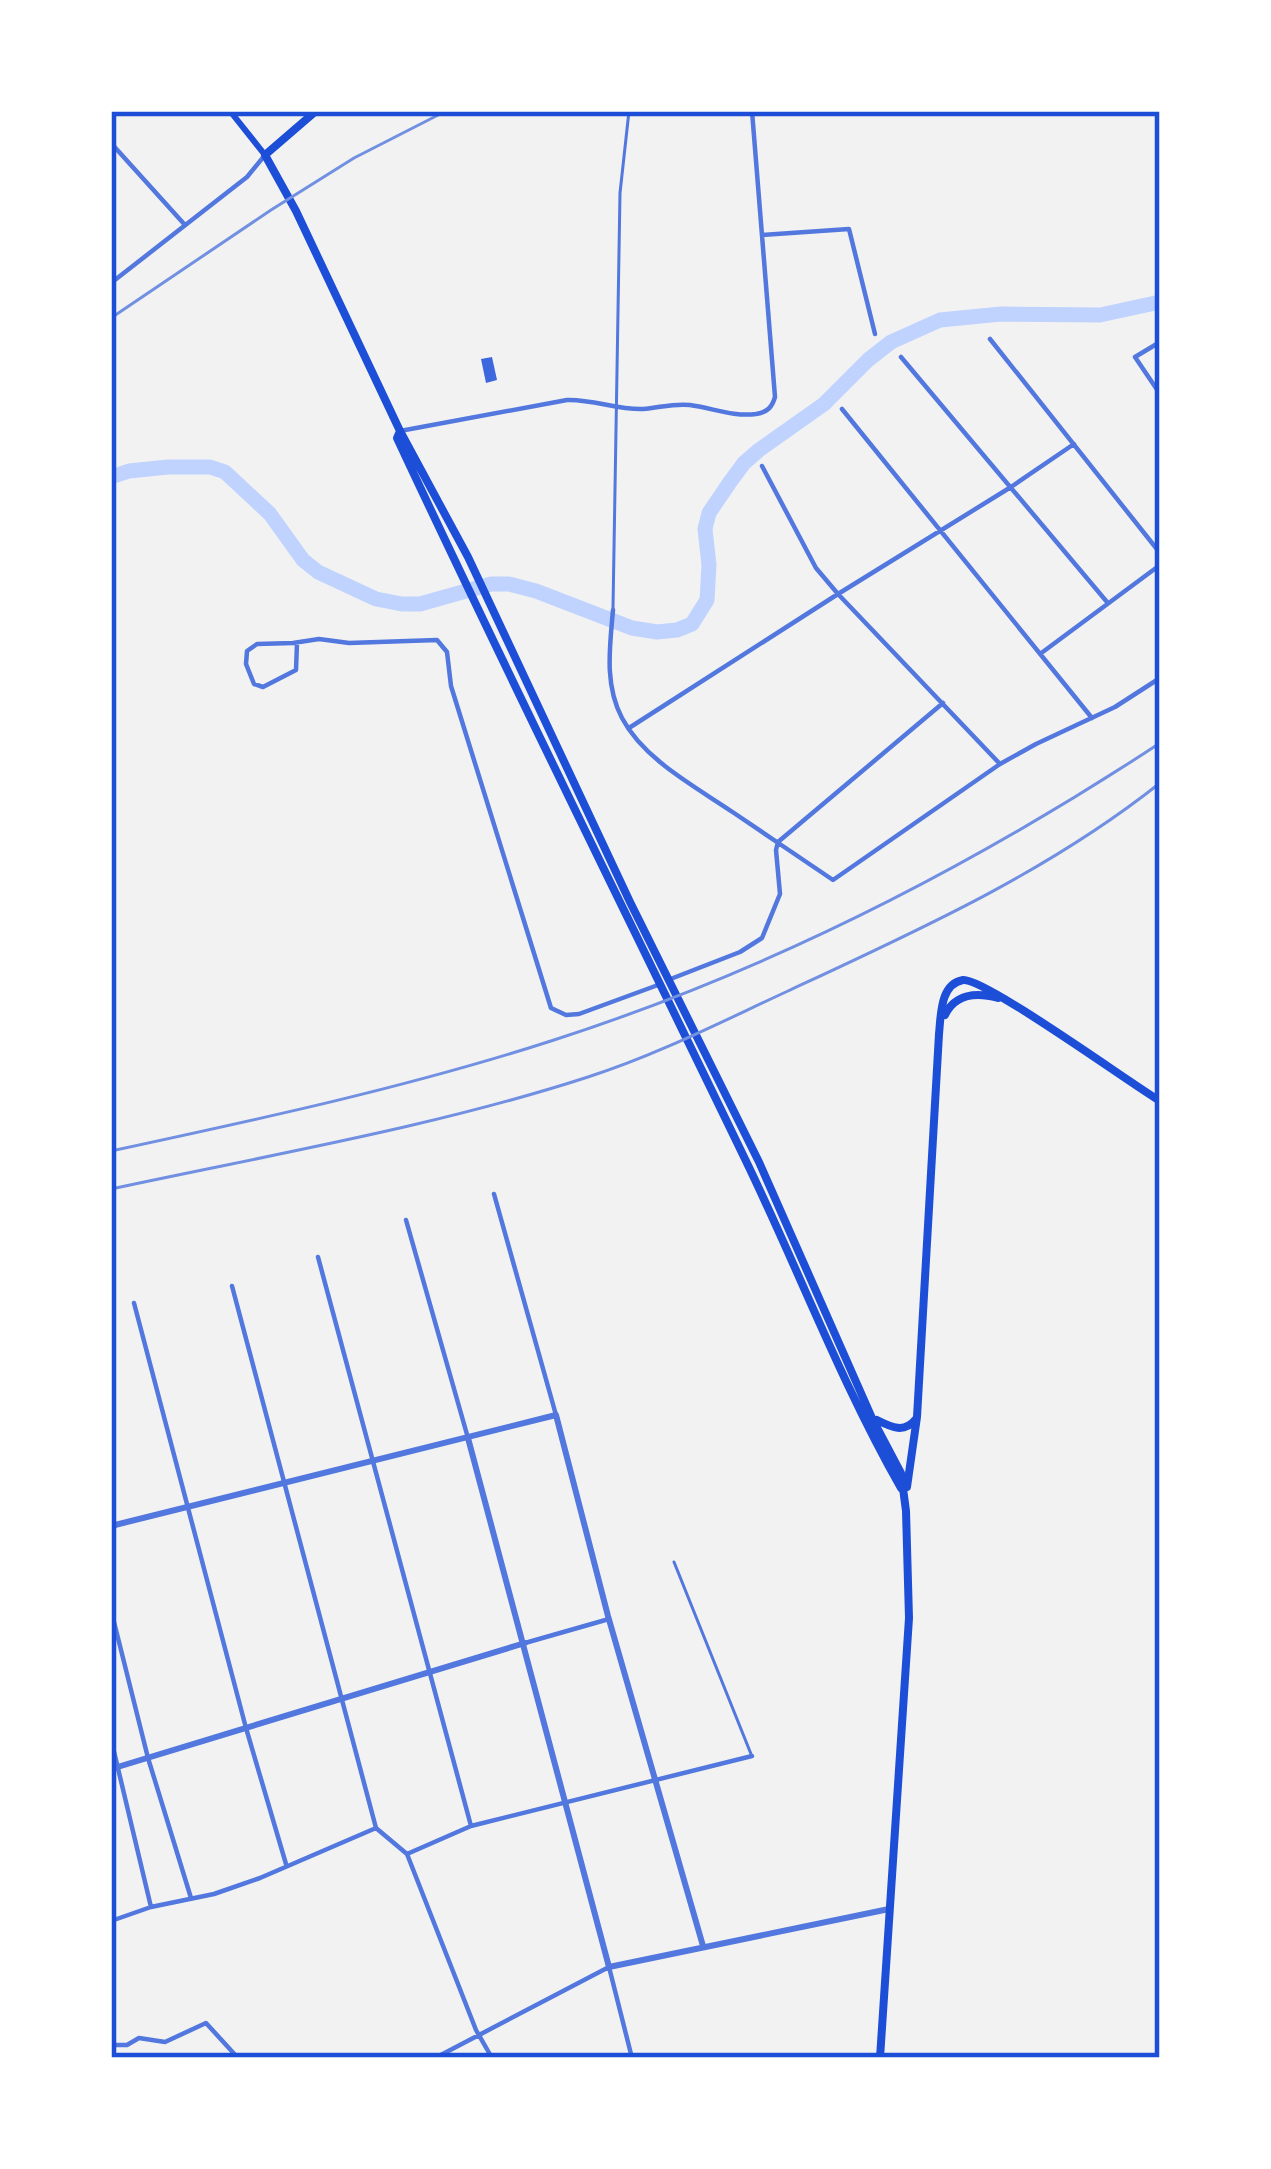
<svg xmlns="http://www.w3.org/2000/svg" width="1271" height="2169" font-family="'Exo 2',sans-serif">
	<rect width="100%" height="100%" fill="#f2f2f2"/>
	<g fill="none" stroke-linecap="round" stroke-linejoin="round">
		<path stroke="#bfd3fe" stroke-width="15" d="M111 477 129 471 168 467H210L225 472 270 514 303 560 318 572 376 599 402 604H420L491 584H509L536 591 632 628 657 632 677 630 692 624 707 600 709 565 705 529 709 513 730 482 744 463 759 450 824 404 868 360 891 342 940 320 1001 314 1100 315 1160 302"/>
	</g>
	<path fill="#3d67dc" d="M492 357 497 380 486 383 481 359Z"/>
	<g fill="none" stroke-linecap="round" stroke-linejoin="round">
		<path stroke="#5277de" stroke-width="3" d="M613 608 620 193 629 111
			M674 1562 751 1754"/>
		<path stroke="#5277de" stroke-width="4.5" d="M111 143 185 225
			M762 235 849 229 875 334
			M111 283 247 177 265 155
			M990 339 1160 553
			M1160 342 1135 357 1160 394
			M901 357 1107 602
			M842 409 1092 718
			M400 431 567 400C593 399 617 410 643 409 659 408 673 403 690 405 712 408 734 417 756 414 768 412 772 407 775 397L752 111
			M762 466 816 568 838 594 1000 764
			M613 610C610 646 604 684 622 718 644 760 696 787 734 813 767 835 800 858 833 880L1000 764 1036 744 1115 707 1160 678
			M297 643 296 670 263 687 254 684 246 664 247 651 257 644 293 643 319 639 349 643 437 640 447 652 451 686 551 1008 566 1015 579 1014 658 985
			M1040 654 1160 565
			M629 728 838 594 1011 487 1074 444
			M668 980 740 952 762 938 780 894 776 850 778 842 943 703
			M494 1194 556 1415
			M406 1220 468 1438
			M318 1257 471 1826
			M232 1286 376 1828
			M134 1303 246 1728 286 1864
			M111 1610 148 1758 191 1898
			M525 1643 609 1619
			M111 1739 151 1907
			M376 1828 407 1854 471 1826 752 1756
			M407 1854 476 2030 492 2058
			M111 1921 151 1907 214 1894 260 1878 376 1828
			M111 2045H127L139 2038 165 2042 206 2023 238 2058
			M297 2058H300
			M435 2058 609 1967 632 2058"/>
		<path stroke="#5277de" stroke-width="6" d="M468 1438 609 1967 889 1909
			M111 1526 556 1415 608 1616 703 1946
			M111 1769 525 1643"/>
		<path stroke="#1d4ed8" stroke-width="6" d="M230 111 265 155"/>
		<path stroke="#1d4ed8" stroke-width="8" d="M316 111 265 155 296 211 400 431 468 557 630 902 759 1162 872 1418 901 1473 906 1511 909 1618 880 2058
			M400 431 397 438C510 680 629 919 745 1159 798 1268 841 1383 901 1488
			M945 1015C955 994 976 992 998 998
			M877 1420C891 1427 904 1434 916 1419
			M907 1487 917 1417 939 1034C941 1015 940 984 963 980 983 977 1130 1083 1160 1101"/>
		<path stroke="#7290e2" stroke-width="3" d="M111 318 271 210 354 158 446 111
			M111 1151C260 1119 409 1087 554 1040 768 971 973 866 1160 743
			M111 1189C269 1155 434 1127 588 1077 657 1055 723 1021 788 991 917 931 1048 872 1160 783"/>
	</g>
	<rect width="1271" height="2169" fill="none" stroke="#ffffff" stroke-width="228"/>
	<rect x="114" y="114" width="1043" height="1941" fill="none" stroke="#1d4ed8" stroke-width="4.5"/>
</svg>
